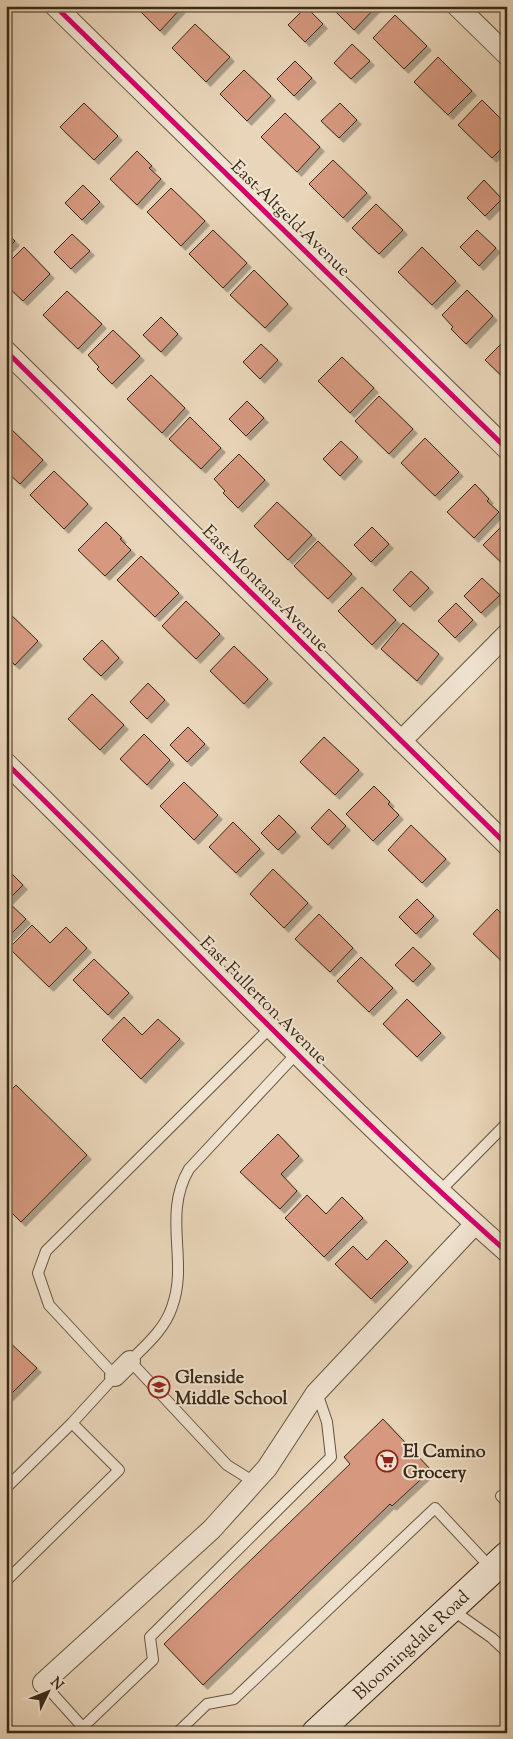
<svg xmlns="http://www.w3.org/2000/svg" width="513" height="1739" font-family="'Sorts Mill Goudy',serif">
	<defs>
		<filter id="shadow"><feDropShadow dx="4.5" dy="4.5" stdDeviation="0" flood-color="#0004"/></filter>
	</defs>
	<rect width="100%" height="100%" fill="#e9d5b9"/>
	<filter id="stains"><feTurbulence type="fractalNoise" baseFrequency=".004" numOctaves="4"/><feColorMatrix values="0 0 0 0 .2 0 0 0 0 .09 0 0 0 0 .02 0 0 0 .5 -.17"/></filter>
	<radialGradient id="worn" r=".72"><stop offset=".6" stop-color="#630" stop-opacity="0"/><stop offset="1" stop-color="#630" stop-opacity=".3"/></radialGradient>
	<path fill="#d69980" stroke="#3a2a17" filter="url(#shadow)" d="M135 6H183L160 31Z
		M330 6H377L354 30Z
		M306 7 323 24 305 42 288 25Z
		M395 15 427 46 404 69 373 38Z
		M195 24 230 57 206 82 172 48Z
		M352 44 370 61 351 79 334 63Z
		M438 57 472 91 448 115 414 82Z
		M295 61 312 78 294 96 277 79Z
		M244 70 271 96 247 121 220 94Z
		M482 100 507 125V143L492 158 458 125Z
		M84 103 118 136 94 160 60 127Z
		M340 103 357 120 339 138 321 121Z
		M285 113 320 147 297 172 261 137Z
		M137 151 152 166 149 168 161 179 137 205 110 179Z
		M333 160 367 193 343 218 309 184Z
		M484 180 502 199 485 216 467 198Z
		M83 185 100 202 82 220 65 203Z
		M171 188 205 221 181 246 147 212Z
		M376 204 403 230 379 254 352 228Z
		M213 230 247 263 223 288 189 254Z
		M477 230 496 248 479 266 460 247Z
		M6 233 15 241 6 250Z
		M72 234 90 251 71 269 54 252Z
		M24 247 50 274 23 301 8 287 10 284 6 280V265Z
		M422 247 456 281 432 305 398 272Z
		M254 270 288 304 265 328 230 295Z
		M467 290 493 316 466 344 451 329 453 327 442 315Z
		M67 291 102 324 78 349 43 315Z
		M161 317 178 334 161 352 143 335Z
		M113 330 140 356 112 384 97 369 99 367 88 355Z
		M507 338V381L485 360Z
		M261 344 278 360 260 379 243 362Z
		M342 357 374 388 350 413 318 381Z
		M151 375 185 408 162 433 127 399Z
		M379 396 413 429 389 454 355 421Z
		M247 401 264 418 246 436 229 419Z
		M190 417 221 448 201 469 169 439Z
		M9 427 43 460 20 484 6 471V429Z
		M425 438 459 472 435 496 401 463Z
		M341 441 358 457 340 476 323 459Z
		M239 454 265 480 238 508 223 493 225 491 214 479Z
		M54 471 88 504 64 529 30 495Z
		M475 484 489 499 487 501 499 512 474 538 447 512Z
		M277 502 312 535 288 560 254 526Z
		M507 521V568L483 545Z
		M106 522 122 538 120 539 131 550 105 576 78 550Z
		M372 527 389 544 371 562 354 545Z
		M318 541 352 574 328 599 294 566Z
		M141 556 179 593 155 617 117 580Z
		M411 571 429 588 410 607 393 590Z
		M482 578 500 595 481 613 464 596Z
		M362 587 396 620 372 645 338 611Z
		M186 601 220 634 196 659 162 626Z
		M456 603 473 620 455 638 438 621Z
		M6 610 38 641 15 665 6 657Z
		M403 623 439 654 417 681 381 649Z
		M102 640 119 658 101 676 83 659Z
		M234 646 268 679 244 704 210 671Z
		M148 683 165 700 147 719 130 702Z
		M92 694 124 725 100 750 68 719Z
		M188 727 205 744 187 762 170 745Z
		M144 734 170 760 147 785 120 759Z
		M324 737 359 770 335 795 300 762Z
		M184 782 218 815 194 840 160 806Z
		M374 786 390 802 388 804 399 815 373 841 346 814Z
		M329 809 346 826 328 845 311 828Z
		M279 815 296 832 278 850 261 833Z
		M233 822 260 849 236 873 209 847Z
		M411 825 446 859 422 883 388 850Z
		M6 868 23 885 7 901 26 919 6 939Z
		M273 869 308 903 284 928 250 894Z
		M417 899 434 916 416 934 399 917Z
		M497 909 507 919V966L473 934Z
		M319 914 353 948 330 972 295 939Z
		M32 925 50 943 66 927 87 948 49 987 9 948Z
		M413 947 431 964 413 982 395 965Z
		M361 957 393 988 369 1012 337 981Z
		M94 959 129 993 108 1015 73 980Z
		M407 999 441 1033 417 1057 383 1024Z
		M124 1017 142 1035 158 1019 180 1039 141 1079 102 1040Z
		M16 1085 87 1155 21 1222 6 1207V1095Z
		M278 1134 299 1156 281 1174 297 1191 280 1209 240 1172Z
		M307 1195 326 1214 342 1197 363 1218 324 1257 285 1218Z
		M386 1240 408 1262 371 1299 335 1264 353 1246 367 1260Z
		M6 1339 37 1368 6 1399Z
		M383 1419 431 1470 392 1506 390 1504 203 1685 164 1644 350 1464 344 1457Z"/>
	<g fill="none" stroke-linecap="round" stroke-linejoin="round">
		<g stroke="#665540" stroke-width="12">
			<path id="lane" d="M440 1191 507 1123
				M254 1482 227 1465 130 1361C145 1346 165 1329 172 1307 189 1261 162 1215 189 1169L297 1053
				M6 1488 72 1423 115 1376 49 1305 38 1273 46 1251 271 1027
				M501 1496 507 1502
				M6 1581 119 1470 72 1423
				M451 1609 492 1638 507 1652
				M43 1683 88 1733
				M83 1727 153 1660 150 1637 331 1457 327 1422 317 1393
				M177 1733 207 1704 234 1699 435 1508 491 1568"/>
		</g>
		<g stroke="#665540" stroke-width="22">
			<path id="street" d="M55 6 507 449
				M457 6 507 55
				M6 351 507 845
				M401 741 507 634
				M6 763C173 926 332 1097 507 1252
				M115 1376 130 1361
				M43 1683 212 1529 267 1468 316 1393 475 1224"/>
		</g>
		<g stroke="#3a2a17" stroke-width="30">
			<path id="secondary" d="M316 1733 507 1556"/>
		</g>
		<use href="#lane" stroke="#f1e4d2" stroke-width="10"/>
		<use href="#street" stroke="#f1e4d2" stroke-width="20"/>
		<use href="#secondary" stroke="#f1e4d2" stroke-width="28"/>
		<g stroke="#f1e4d2" stroke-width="8">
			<path id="cycleway" d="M55 6 507 449
				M6 351 507 845
				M6 763C173 926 332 1097 507 1252"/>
		</g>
		<use href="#cycleway" stroke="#d6006c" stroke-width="5"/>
	</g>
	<defs>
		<g id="school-ring" transform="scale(1.125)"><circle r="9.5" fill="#f1e4d2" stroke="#8f2418" stroke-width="1.5"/><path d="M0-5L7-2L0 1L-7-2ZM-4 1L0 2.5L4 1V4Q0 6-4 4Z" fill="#8f2418"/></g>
		<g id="supermarket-ring" transform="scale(1.125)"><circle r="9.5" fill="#f1e4d2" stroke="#8f2418" stroke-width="1.5"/><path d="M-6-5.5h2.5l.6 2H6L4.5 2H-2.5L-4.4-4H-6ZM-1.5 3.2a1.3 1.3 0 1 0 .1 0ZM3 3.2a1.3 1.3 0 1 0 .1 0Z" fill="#8f2418"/></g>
	</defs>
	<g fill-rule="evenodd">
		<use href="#school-ring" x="159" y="1387"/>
		<use href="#supermarket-ring" x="387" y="1461"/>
	</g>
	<g text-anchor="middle" stroke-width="4" stroke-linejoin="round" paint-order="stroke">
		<g font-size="18" fill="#3a2a17" stroke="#f1e4d2">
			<text transform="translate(291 218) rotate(44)" y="6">East Altgeld Avenue</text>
			<text transform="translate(266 588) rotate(45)" y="6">East Montana Avenue</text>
			<text transform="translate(264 1000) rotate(45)" y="6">East Fullerton Avenue</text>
			<text transform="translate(411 1645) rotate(-43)" y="6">Bloomingdale Road</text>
		</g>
		<g font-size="18" font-weight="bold" fill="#3a2a17" stroke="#f1e4d2" text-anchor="start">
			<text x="175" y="1383">Glenside<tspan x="175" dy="21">Middle School</tspan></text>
			<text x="403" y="1457">El Camino<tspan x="403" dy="21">Grocery</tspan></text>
		</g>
	</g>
	<rect width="513" height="1739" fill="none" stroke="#e9d5b9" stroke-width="25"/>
	<rect x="8" y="8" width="498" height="1724" fill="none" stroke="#3a2a17" stroke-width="2.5"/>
	<rect x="12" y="12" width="488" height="1714" fill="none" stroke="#3a2a17"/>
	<g transform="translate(48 1692) rotate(47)" stroke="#f1e4d2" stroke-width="4" paint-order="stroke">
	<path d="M0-4L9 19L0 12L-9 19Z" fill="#3a2a17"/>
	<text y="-8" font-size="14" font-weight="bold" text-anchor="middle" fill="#3a2a17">N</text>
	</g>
	<rect width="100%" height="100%" filter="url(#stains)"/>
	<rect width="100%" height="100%" fill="url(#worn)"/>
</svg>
